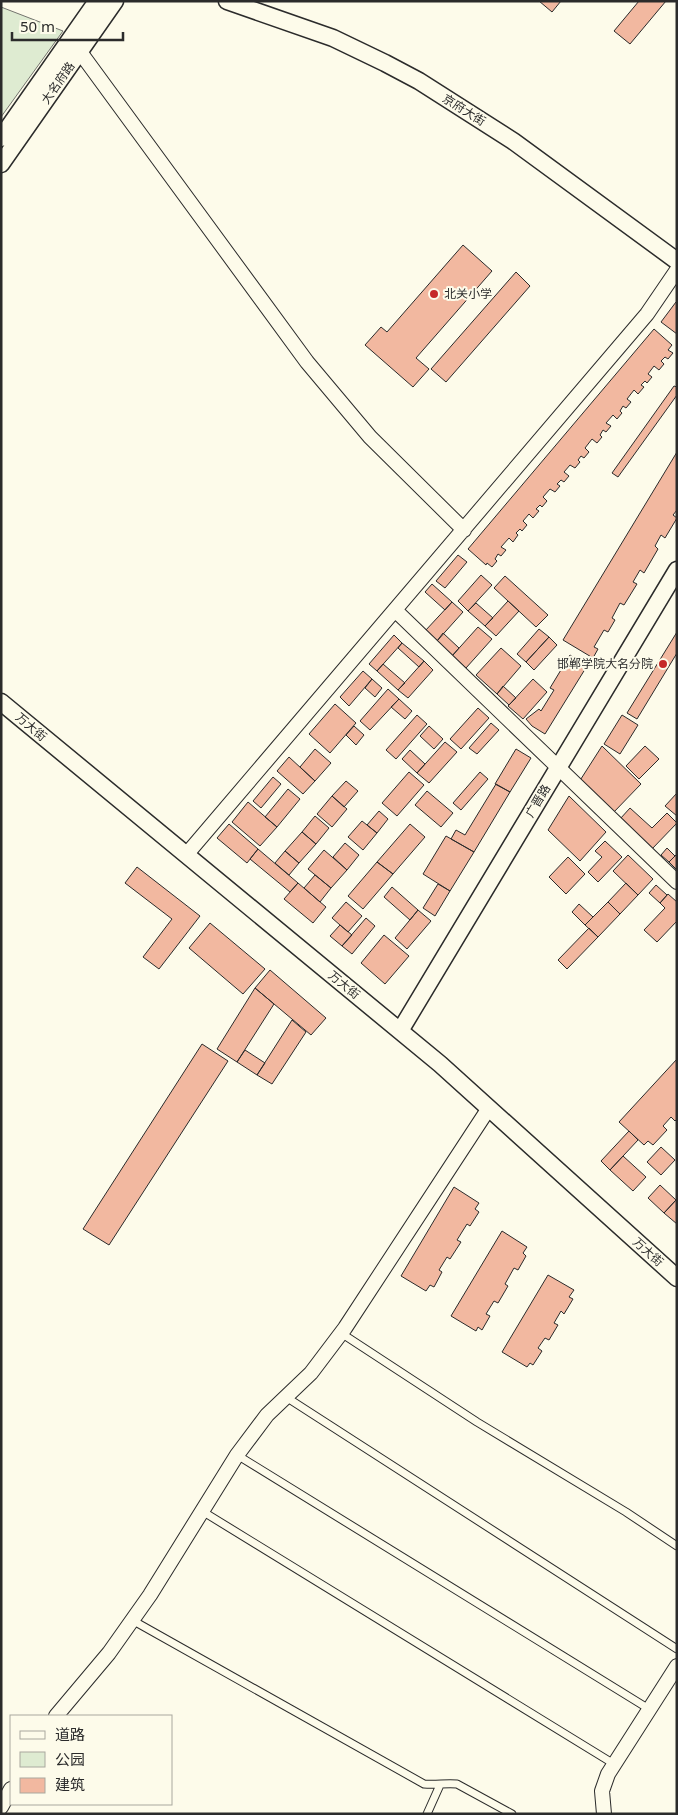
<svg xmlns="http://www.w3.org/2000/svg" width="678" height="1815" font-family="'Noto Sans','Noto Sans SC',sans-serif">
	<rect width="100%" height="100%" fill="#fdfbea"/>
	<path fill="#deebd1" stroke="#74746e" d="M1 7 63 31 1 117Z"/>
	<path fill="#f2b8a0" stroke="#2b2b2b" d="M539 1H561L552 12Z
		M639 1H666L630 44 614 31Z
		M463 245 492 271 416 358 429 369 413 387 365 345 381 327 387 332Z
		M516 272 530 286 446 382 431 369Z
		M676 302 677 303V334L661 322Z
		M654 329 672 345 668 350 673 353 668 359 665 357 661 361 664 364 659 370 654 366 648 374 652 377 647 383 645 381 641 385 644 387 638 394 634 390 627 399 631 402 626 408 623 406 620 411 622 413 617 419 613 415 606 423 611 426 606 432 603 430 600 435 602 437 597 443 592 439 585 448 589 452 584 458 581 456 578 460 580 462 575 468 570 465 564 472 569 476 564 482 561 480 557 484 560 486 555 492 550 489 543 497 547 501 542 507 540 505 536 509 539 511 533 518 529 514 523 521 527 525 522 531 520 529 516 533 518 535 513 542 509 538 501 547 506 550 501 556 498 554 495 559 497 561 492 567 487 563 486 565 468 549Z
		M674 386 677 387V395L618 477 612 473Z
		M677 452V510L673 515 677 518 665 538 661 535 655 546 658 549 644 573 640 570 633 582 637 584 624 605 620 603 612 618 615 620 608 632 604 630 594 647 598 649 593 658 563 640Z
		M458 555 467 562 445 588 436 581Z
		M481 575 492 585 468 611 458 601Z
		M505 576 548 615 536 627 494 588Z
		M432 584 452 602 445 610 425 592Z
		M508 601 519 611 496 636 485 626Z
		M452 602 463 612 437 641 425 631Z
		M476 603 493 618 485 626 468 611Z
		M478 627 492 639 466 668 452 656Z
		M539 629 549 637 526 662 517 654Z
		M677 632V653L637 719 627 713Z
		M443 633 459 648 452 656 437 641Z
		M394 635 402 643 377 671 369 664Z
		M549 637 557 645 534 670 526 662Z
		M402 643 424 661 419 667 398 648Z
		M501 648 521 666 497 694 476 675Z
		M570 655 587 666 545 734 532 726 526 719 539 709 541 711 554 690 550 688Z
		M424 661 433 670 408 698 398 690Z
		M383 664 405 683 398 690 377 671Z
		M363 671 372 679 349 706 340 697Z
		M372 679 382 688 375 697 365 688Z
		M533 679 547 692 523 719 508 706Z
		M503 686 516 698 509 705 497 694Z
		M388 689 399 699 370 730 360 721Z
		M399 699 412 711 405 719 391 707Z
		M335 704 356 723 330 753 309 734Z
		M478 708 489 718 461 749 450 739Z
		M417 715 427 724 396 759 386 750Z
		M622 715 638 725 620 754 604 744Z
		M491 723 499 730 477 754 469 748Z
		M354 726 364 735 356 745 346 735Z
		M429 726 443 739 434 749 420 736Z
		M445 742 457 752 429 783 417 773Z
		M602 746 641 784 612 814 579 782Z
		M645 746 659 759 639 779 626 766Z
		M315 749 331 763 315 781 300 767Z
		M516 749 531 758 510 792 495 784Z
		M410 750 425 764 417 773 402 759Z
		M289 757 315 781 303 794 277 771Z
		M409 772 424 785 397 816 382 803Z
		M480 772 488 779 461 810 453 803Z
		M273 777 281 784 261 808 253 801Z
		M346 781 358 791 344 807 332 796Z
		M496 784 510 792 474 852 451 839 456 830 465 835Z
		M288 789 300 799 277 827 265 817Z
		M427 791 453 813 441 827 415 805Z
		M677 793V816L665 806Z
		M332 796 347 809 332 827 317 814Z
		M569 796 606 832 580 861 548 830Z
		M248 802 277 827 260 846 232 822Z
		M630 808 652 828 667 813 677 823 651 850 620 819Z
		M379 811 388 819 377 833 367 825Z
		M315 816 329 828 316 844 302 832Z
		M362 821 377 833 363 850 348 837Z
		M229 824 258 849 247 863 217 838Z
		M410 824 425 837 393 874 377 862Z
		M302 832 316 844 299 863 285 851Z
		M446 836 474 852 450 891 423 874Z
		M605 841 622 857 598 882 588 872 602 857 595 851Z
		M345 843 359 855 347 870 333 857Z
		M667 848 675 856 669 862 661 855Z
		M258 849 298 883 290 892 250 859Z
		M324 850 347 870 331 888 308 869Z
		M285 851 299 863 289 875 275 863Z
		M677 854V870L669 862Z
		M628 855 653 879 638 895 613 871Z
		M568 857 585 874 566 894 549 877Z
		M377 862 393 874 363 909 348 896Z
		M137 867 200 916 159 969 143 957 172 919 125 883Z
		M315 875 331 888 320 902 304 888Z
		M298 883 326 907 313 923 284 899Z
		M626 883 638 895 620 914 608 902Z
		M438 884 450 891 435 916 423 908Z
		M656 885 667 895 660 903 649 893Z
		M392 887 418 910 410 920 384 897Z
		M668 894 677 902V921L657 942 644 930 665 908 660 903Z
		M346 902 362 916 348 932 332 918Z
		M608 902 620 914 598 937 585 925Z
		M579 904 593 917 585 925 572 912Z
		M418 910 431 921 407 949 395 938Z
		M366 918 375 926 352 954 342 946Z
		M210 923 265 969 243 994 189 948Z
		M340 925 352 935 342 946 330 936Z
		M589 928 598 937 567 969 558 960Z
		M384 935 409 956 385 984 361 963Z
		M270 970 326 1018 311 1035 255 988Z
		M255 988 274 1004 237 1062 217 1049Z
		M292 1020 306 1032 272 1084 257 1075Z
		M202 1044 228 1061 109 1245 83 1229Z
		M245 1050 265 1063 257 1075 237 1062Z
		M677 1059V1119L675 1121 671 1117 663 1126 667 1130 653 1145 648 1141 644 1145 619 1122Z
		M629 1131 638 1140 610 1170 601 1161Z
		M661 1147 675 1160 661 1175 647 1162Z
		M623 1156 646 1177 633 1191 610 1170Z
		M660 1185 676 1200 664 1213 648 1198Z
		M454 1187 479 1203 475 1209 479 1212 470 1226 467 1224 457 1240 461 1242 450 1259 447 1257 439 1270 442 1272 434 1287 430 1285 426 1291 401 1276Z
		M676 1200H677V1224L664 1213Z
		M502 1231 527 1247 523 1253 526 1256 518 1270 514 1268 505 1284 508 1286 498 1303 494 1301 486 1314 490 1316 482 1330 478 1327 476 1331 451 1316Z
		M548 1275 574 1290 569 1297 573 1299 564 1314 561 1311 554 1323 558 1325 549 1340 545 1338 538 1348 542 1351 533 1365 530 1363 527 1367 502 1352Z"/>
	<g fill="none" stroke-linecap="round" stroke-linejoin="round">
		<g stroke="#2b2b2b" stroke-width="9">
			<path id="service" d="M341 1333 477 1422 626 1512 677 1546
				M286 1397 677 1649
				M237 1455 649 1709
				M202 1511 614 1764
				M132 1620 424 1784C436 1785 446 1783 457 1784L512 1814
				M427 1814 440 1785"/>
		</g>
		<g stroke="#2b2b2b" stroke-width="16">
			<path id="minor" d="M80 52 307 362 370 437 464 530
				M396 611 677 882
				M186 855 647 314 677 270
				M56 1716 109 1653 150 1595 237 1455 267 1415 311 1373 345 1328 489 1108
				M1 1807 11 1789
				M604 1814 602 1791 608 1774 677 1666"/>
		</g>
		<g stroke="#2b2b2b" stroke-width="19">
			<path id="tertiary" d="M227 1 333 38 385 63 419 81 513 141 677 261
				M1 138 97 1
				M1 164 115 1
				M1 702 440 1064 677 1278
				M400 1031 677 570"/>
		</g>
		<use href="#service" stroke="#fdfbea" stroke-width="7"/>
		<use href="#minor" stroke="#fdfbea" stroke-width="14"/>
		<use href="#tertiary" stroke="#fdfbea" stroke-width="16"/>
	</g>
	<g fill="#c62828" stroke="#fdfbea" stroke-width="2">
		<circle cx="434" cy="294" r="5"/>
		<circle cx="663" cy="664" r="5"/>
	</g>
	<g text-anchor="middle" stroke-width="4" stroke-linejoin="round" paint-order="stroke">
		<g font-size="12" fill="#2b2b2b" stroke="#fdfbea">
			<text transform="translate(58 83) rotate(-55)" y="4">大名府路</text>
			<text transform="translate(464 110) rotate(32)" y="4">京府大街</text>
			<text transform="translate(31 727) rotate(40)" y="4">万大街</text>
			<text transform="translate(538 801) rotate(-59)" y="4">广晋路</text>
			<text transform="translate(344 985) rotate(39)" y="4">万大街</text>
			<text transform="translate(648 1252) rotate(42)" y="4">万大街</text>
		</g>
		<g font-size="12" fill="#2b2b2b" stroke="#fdfbea" text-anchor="start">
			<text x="444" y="298">北关小学</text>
			<text x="653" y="668" text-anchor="end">邯郸学院大名分院</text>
		</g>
	</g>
	<rect width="678" height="1815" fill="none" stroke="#2b2b2b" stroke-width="5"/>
	<rect x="10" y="1715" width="162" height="90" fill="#fdfbea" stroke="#a9a89e"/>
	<rect x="20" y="1731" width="25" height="8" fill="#fdfbea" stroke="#a9a89e"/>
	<text x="55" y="1740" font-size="15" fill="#2b2b2b">道路</text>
	<rect x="20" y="1752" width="25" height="15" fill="#deebd1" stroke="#a9a89e"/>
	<text x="55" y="1765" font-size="15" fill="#2b2b2b">公园</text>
	<rect x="20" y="1778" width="25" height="15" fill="#f2b8a0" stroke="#a9a89e"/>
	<text x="55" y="1790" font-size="15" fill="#2b2b2b">建筑</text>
	<path d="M12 32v8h111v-8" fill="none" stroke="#2b2b2b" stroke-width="2.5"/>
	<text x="20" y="32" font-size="15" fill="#2b2b2b" stroke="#fdfbea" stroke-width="4" paint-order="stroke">50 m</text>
</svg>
